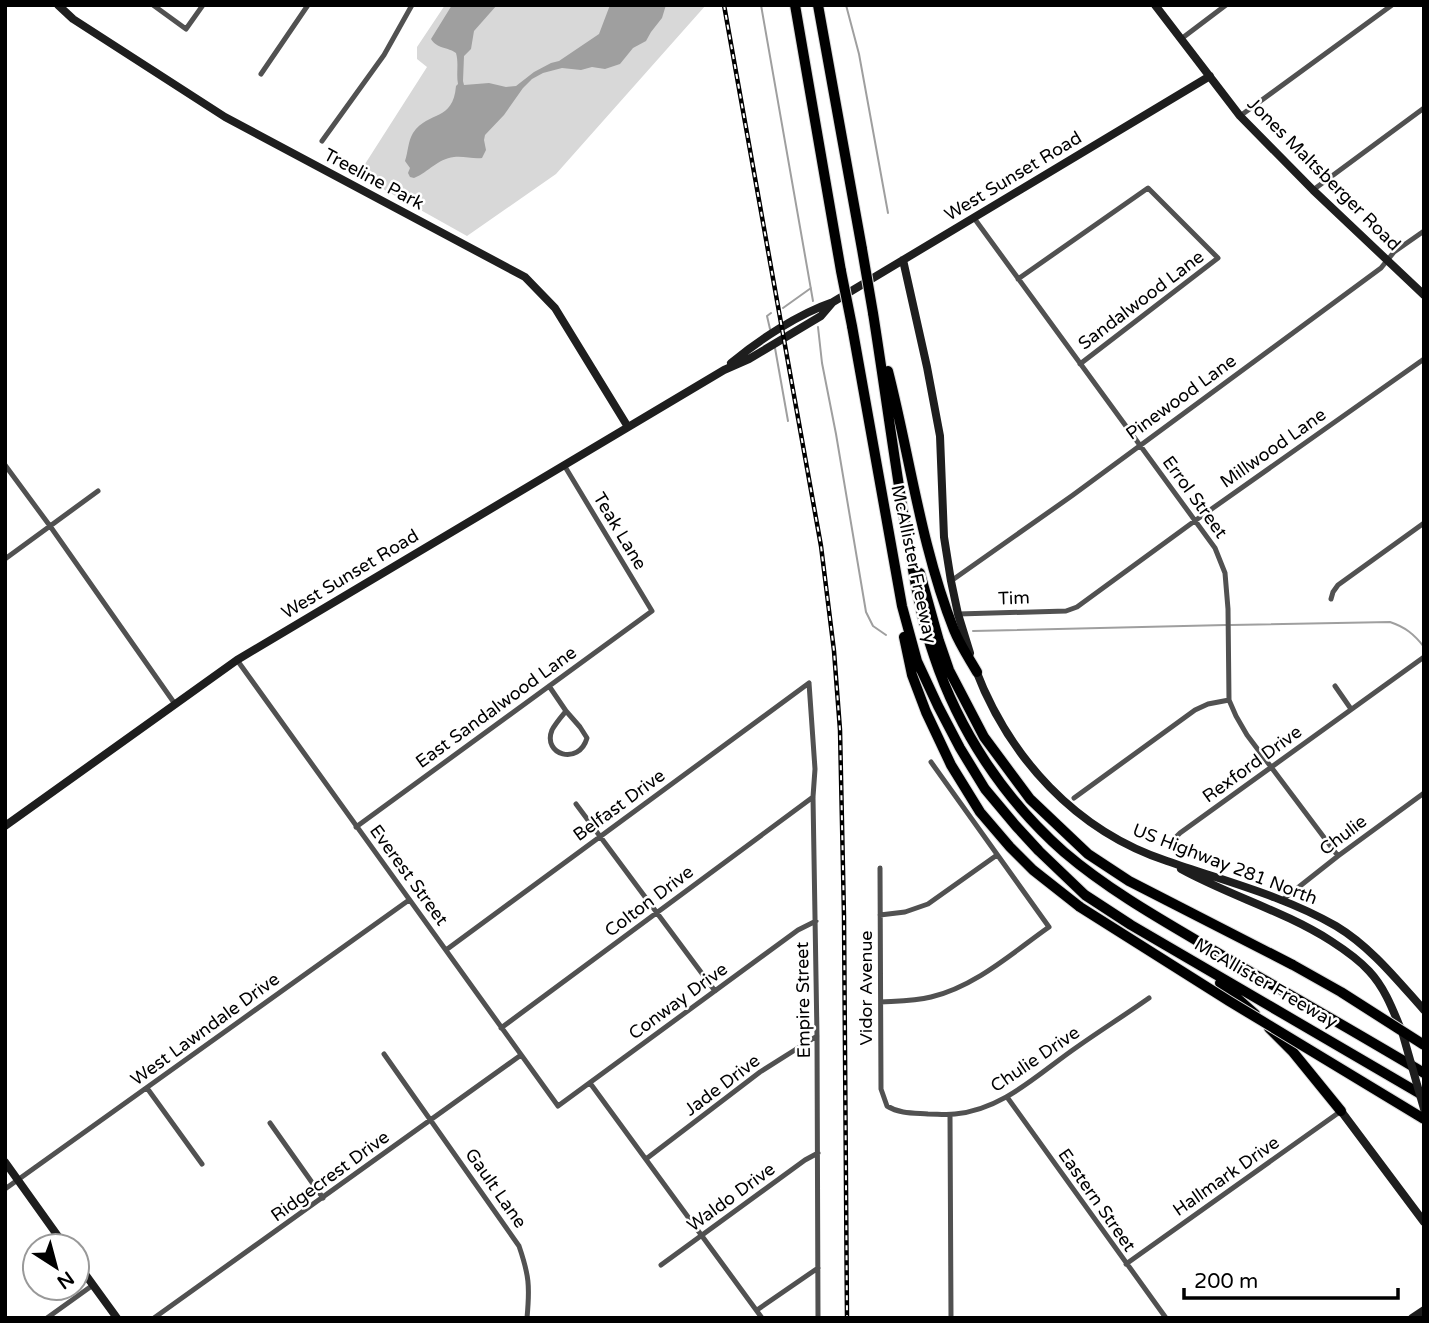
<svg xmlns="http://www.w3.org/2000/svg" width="1429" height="1323" font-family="'Varela Round',sans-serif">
	<rect width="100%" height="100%" fill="#fff"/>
	<path fill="#d8d8d8" d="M445 5H706L556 174 467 236 358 175 427 67 417 59V47Z"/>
	<path fill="#9f9f9f" d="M452 5H497L474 31 471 49 464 56 463 81 464 85 489 83 506 87 516 86 534 72 551 63 559 61 599 34 610 5H666L662 18 651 32 646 41 633 48 620 64 605 69 592 67 581 70 562 68 543 73 532 79 523 88 504 115 485 135 484 140 486 150 482 158C473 159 464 156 454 157 437 159 429 172 414 178L410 177 408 173 410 168 405 161C408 152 408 141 413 133 429 110 453 122 456 86L458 84C456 74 459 63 456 53 448 47 437 49 431 39Z"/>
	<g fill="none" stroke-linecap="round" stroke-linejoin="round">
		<path stroke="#9f9f9f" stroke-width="2" d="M761 5 813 301
			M846 5 859 54 888 213
			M783 308 811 288
			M818 327 822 363 836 434 866 612 873 626 886 635
			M770 329 767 316 771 313
			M775 348 788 421
			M1231 625 1390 622C1405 627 1414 634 1424 647
			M973 631 1226 625"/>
		<g stroke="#dbdbdb" stroke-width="12">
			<path id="highway" d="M795 5 841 271
				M818 5 862 249
				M873 313C885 389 895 466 908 542 915 581 921 619 934 656 959 731 1004 799 1064 852 1112 893 1169 924 1223 956 1290 995 1357 1033 1424 1073
				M852 326 902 606 917 661 938 706 960 748 985 789 1016 826 1039 851 1085 895 1131 925 1424 1096
				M888 371C910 457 921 547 954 630 960 645 969 658 977 672
				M920 573 939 641 949 670 984 737 1030 799 1088 854 1129 881 1293 965
				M904 637 912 675 926 712 951 765 980 812 1010 847 1033 870 1080 907
				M1220 983 1255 1014
				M1269 1028 1293 1052 1341 1111"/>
		</g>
		<path stroke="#515151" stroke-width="5" d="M153 5 186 29 203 5
			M1181 39 1226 5
			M261 74 308 5
			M1240 116 1392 5
			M322 141 384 55 412 5
			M1313 190 1424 108
			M974 218 1215 548 1225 573 1228 609 1229 700 1236 716 1247 735 1338 856
			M1018 279 1148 188 1218 258 1080 364
			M5 465 50 526 175 704
			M5 559 98 491
			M951 581 1073 495 1381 268 1394 252 1424 231
			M1331 599 1333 592 1338 585 1424 523
			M958 614 1066 611 1077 607 1196 520 1424 359
			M237 660 558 1106 798 930 816 921
			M809 683 815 769 813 797 817 1036 818 1318
			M549 686 566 711 580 727 587 738C579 766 542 755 552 730 555 724 561 717 566 711
			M1335 686 1351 709
			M1074 798 1195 710 1208 704 1229 700
			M576 804 715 991
			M356 827 652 611 564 465
			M1172 845 1175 838 1180 833 1424 657
			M880 868 881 1089 887 1106C900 1114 913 1113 928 1114 937 1114 947 1115 955 1114 1003 1110 1039 1073 1077 1047 1101 1030 1125 1015 1149 998
			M1281 901 1338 856 1424 793
			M880 915 905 912 928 904 997 855
			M446 950 809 683
			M881 1002C898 1001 915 1001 931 997 976 986 1012 953 1049 927L931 762
			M501 1028 813 797
			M384 1054 519 1246C529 1275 530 1286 527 1318
			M590 1083 762 1318
			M147 1088 202 1164
			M1007 1097 1166 1318
			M950 1115 951 1318
			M270 1123 323 1198
			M646 1159 760 1072 817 1036
			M5 1189 409 900
			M1126 1264 1341 1111
			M661 1265 805 1160 818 1153
			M757 1310 818 1268
			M47 1318 93 1285
			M154 1318 521 1055"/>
		<path stroke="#1e1e1e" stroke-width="8" d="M58 5 73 19 225 117 525 277 555 308 628 427
			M1155 5 1240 116 1313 190 1424 295
			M903 260 927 367 940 436 944 537 951 581 958 614 970 653
			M731 363C759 340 798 314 833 302L1210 76
			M975 668C1009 758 1076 831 1167 861 1224 881 1284 896 1336 926 1371 947 1397 980 1424 1010
			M5 826 237 660 724 370 749 359 821 316 833 302
			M1181 869C1230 896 1284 911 1331 941 1345 950 1358 959 1369 971 1385 988 1393 1010 1402 1032
			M1341 1111 1424 1222
			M5 1162 65 1246
			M77 1263 117 1318
			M1412 1318 1424 1310"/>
		<use href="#highway" stroke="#000" stroke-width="10"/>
		<g stroke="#000" stroke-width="4.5">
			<path id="rail" d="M724 5 821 546 834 651 840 730 844 916 847 1318"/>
		</g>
		<use href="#rail" stroke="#fff" stroke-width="2" stroke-dasharray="5" stroke-linecap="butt"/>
		<g stroke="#dbdbdb" stroke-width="12" stroke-linecap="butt">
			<path id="highway-bridge" d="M862 249 873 313
				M841 271 852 326
				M1080 907 1229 1001 1424 1119
				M1293 965 1341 992 1424 1045"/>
		</g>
		<path stroke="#1e1e1e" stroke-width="8" d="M1403 1035 1424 1109"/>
		<use href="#highway-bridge" stroke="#000" stroke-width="10"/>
	</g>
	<g text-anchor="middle" stroke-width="5" stroke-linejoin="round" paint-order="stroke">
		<g font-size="18" fill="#000" stroke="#fff">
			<text transform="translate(1324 174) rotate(45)" y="6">Jones Maltsberger Road</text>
			<text transform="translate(1013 176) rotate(-31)" y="6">West Sunset Road</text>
			<text transform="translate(374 179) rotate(28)" y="6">Treeline Park</text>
			<text transform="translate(1141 300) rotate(-37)" y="6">Sandalwood Lane</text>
			<text transform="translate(1181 397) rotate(-36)" y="6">Pinewood Lane</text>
			<text transform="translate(1273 448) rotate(-35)" y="6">Millwood Lane</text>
			<text transform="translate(1195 497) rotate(54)" y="6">Errol Street</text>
			<text transform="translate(620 531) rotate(59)" y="6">Teak Lane</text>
			<text transform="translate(914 564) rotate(78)" y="6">McAllister Freeway</text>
			<text transform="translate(350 574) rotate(-31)" y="6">West Sunset Road</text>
			<text transform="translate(1014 598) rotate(-2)" y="6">Tim</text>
			<text transform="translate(496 707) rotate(-36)" y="6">East Sandalwood Lane</text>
			<text transform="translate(1252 764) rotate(-36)" y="6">Rexford Drive</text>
			<text transform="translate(619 805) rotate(-36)" y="6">Belfast Drive</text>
			<text transform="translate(1343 835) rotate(-37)" y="6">Chulie</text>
			<text transform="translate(1225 864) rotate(21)" y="6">US Highway 281 North</text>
			<text transform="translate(409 875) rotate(54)" y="6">Everest Street</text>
			<text transform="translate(649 901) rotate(-37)" y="6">Colton Drive</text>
			<text transform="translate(1266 983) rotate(30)" y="6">McAllister Freeway</text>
			<text transform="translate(866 988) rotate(-90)" y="6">Vidor Avenue</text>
			<text transform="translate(803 1000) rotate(-91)" y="6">Empire Street</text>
			<text transform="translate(678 1001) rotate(-36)" y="6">Conway Drive</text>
			<text transform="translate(205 1029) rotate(-36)" y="6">West Lawndale Drive</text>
			<text transform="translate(1035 1059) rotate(-34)" y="6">Chulie Drive</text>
			<text transform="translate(722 1085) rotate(-37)" y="6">Jade Drive</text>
			<text transform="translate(330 1176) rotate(-36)" y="6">Ridgecrest Drive</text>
			<text transform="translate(1226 1176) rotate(-35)" y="6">Hallmark Drive</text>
			<text transform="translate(496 1188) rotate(55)" y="6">Gault Lane</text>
			<text transform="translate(731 1197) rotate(-36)" y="6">Waldo Drive</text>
			<text transform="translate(1097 1200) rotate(55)" y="6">Eastern Street</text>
		</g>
	</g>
	<rect width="1429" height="1323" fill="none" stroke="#000000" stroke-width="14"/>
	<g transform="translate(56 1267) rotate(144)"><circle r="33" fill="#ffffff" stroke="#999999" stroke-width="2"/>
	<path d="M0-5L12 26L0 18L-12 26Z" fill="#000000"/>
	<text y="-10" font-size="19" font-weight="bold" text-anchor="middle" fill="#000000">N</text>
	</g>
	<path d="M1184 1288v10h214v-10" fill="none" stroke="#000000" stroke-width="3.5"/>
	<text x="1194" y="1288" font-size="21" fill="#000000" stroke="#ffffff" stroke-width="5" paint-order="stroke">200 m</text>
</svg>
